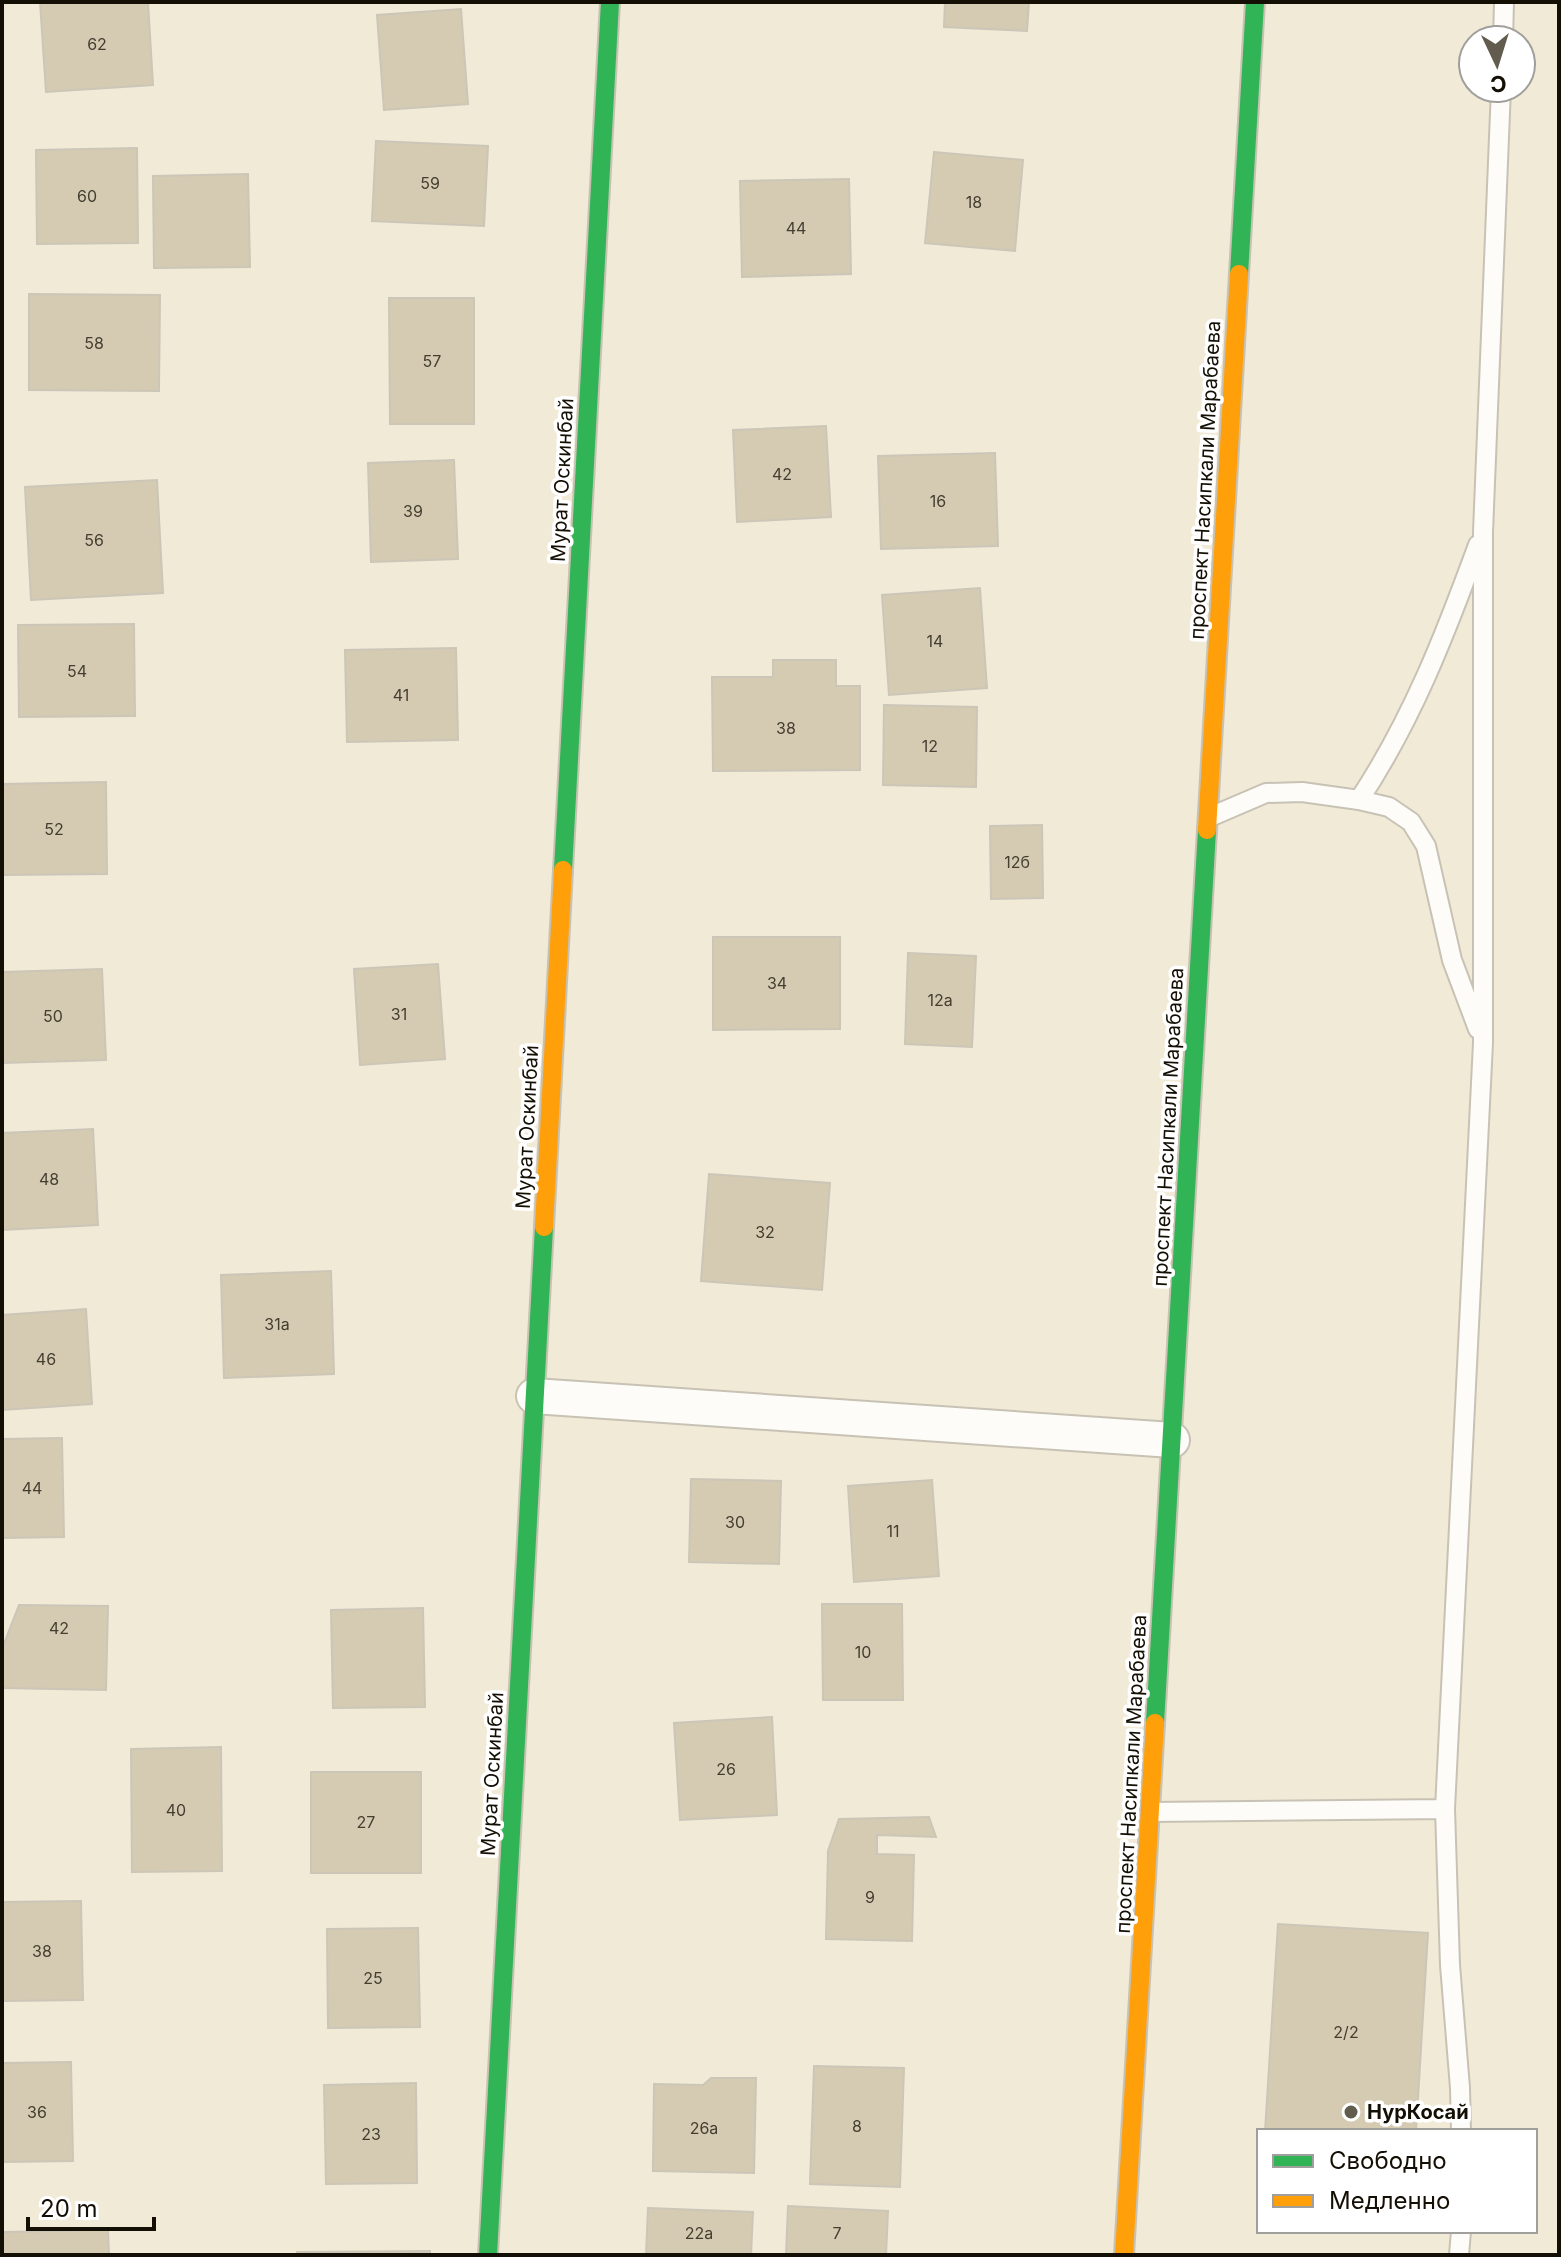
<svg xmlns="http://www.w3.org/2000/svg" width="1561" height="2257" font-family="Inter,sans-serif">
	<rect width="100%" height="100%" fill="#f1ead7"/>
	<path fill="#d5cbb2" stroke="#cbc6b7" stroke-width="2" d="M40 2H148L153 85 46 92Z
		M945 2H1029L1027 31 944 27Z
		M461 9 468 104 384 110 377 15Z
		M376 141 488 146 484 226 372 221Z
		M137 148 138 243 37 244 36 150Z
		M934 152 1023 160 1015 251 925 243Z
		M248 174 250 267 154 268 153 176Z
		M849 179 851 274 742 277 740 181Z
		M29 294 160 295 159 391 29 390Z
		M389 298H474V424H390Z
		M826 426 831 517 737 522 733 430Z
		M995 453 998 546 881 549 878 456Z
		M454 460 458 559 371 562 368 463Z
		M157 480 163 593 31 600 25 487Z
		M980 588 987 688 889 695 882 595Z
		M134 624 135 716 19 717 18 625Z
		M456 648 458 740 347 742 345 650Z
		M773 660H836V686H860V770L713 771 712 677H773Z
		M884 705 977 707 976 787 883 785Z
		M106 782 107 874 2 875V784Z
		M1042 825 1043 898 991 899 990 826Z
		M713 937H840V1029L713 1030Z
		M908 953 976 956 972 1047 905 1044Z
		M438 964 445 1059 360 1065 354 969Z
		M102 969 106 1060 2 1063V972Z
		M93 1129 98 1225 2 1230V1133Z
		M709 1174 830 1183 822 1290 701 1281Z
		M331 1271 334 1374 224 1378 221 1275Z
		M86 1309 92 1404 2 1410V1315Z
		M62 1438 64 1537 2 1538V1439Z
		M691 1479 781 1481 779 1564 689 1562Z
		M932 1480 939 1576 854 1582 848 1486Z
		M822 1604H902L903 1700H823Z
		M19 1605 108 1606 106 1690 2 1688V1649Z
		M423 1608 425 1707 333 1708 331 1610Z
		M772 1717 777 1815 680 1820 674 1723Z
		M221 1747 222 1871 132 1872 131 1749Z
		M311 1772H421V1873H311Z
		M929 1817 936 1837 877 1835V1854L914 1855 912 1941 826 1939 828 1851 839 1819Z
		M81 1901 83 2000 2 2001V1902Z
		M1278 1924 1428 1933 1416 2131H1265Z
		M418 1928 420 2027 328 2028 327 1929Z
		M71 2062 73 2161 2 2162V2063Z
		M814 2066 904 2068 900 2187 810 2184Z
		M711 2078H756L754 2173 653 2171 654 2084 703 2085Z
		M416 2083 417 2183 326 2184 324 2085Z
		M788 2206 888 2211 886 2255H786Z
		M648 2208 753 2212 751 2255H646Z
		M108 2230 109 2255H2V2232Z
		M430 2251V2255H297V2252Z"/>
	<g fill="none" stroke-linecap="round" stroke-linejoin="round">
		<g stroke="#c8c2b4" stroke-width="22">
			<path id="lane" d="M1503 40 1504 2
				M1359 800C1412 720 1445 635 1478 545
				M1210 817 1266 793 1302 792 1359 800 1389 807 1411 822 1426 846 1452 960 1478 1029
				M1151 1812 1445 1809
				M1461 2131 1460 2088 1450 1965 1445 1809 1483 1043V532L1501 88
				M1459 2255 1461 2231"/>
		</g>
		<g stroke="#c8c2b4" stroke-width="38">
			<path id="street" d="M534 1396 1172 1440"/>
		</g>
		<g stroke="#c8c2b4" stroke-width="22">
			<path id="fast" d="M1239 274 1255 2
				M563 870 610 2
				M1155 1723 1207 830
				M488 2255 544 1227"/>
		</g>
		<g stroke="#c8c2b4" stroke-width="22">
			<path id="slow" d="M1207 830 1239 274
				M544 1227 563 870
				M1124 2255 1155 1723"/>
		</g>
		<use href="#lane" stroke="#fdfcf9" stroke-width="18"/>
		<use href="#street" stroke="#fdfcf9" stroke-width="34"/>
		<use href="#fast" stroke="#30b455" stroke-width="18"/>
		<use href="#slow" stroke="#ff9f0a" stroke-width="18"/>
	</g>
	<circle fill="#615c4e" stroke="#fff" stroke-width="3" cx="1351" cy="2112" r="8"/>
	<g text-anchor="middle" stroke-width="7" stroke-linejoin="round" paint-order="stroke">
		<g font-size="16" fill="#443e30">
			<text x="97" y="50">62</text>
			<text x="430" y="189">59</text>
			<text x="87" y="202">60</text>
			<text x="974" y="208">18</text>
			<text x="796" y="234">44</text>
			<text x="94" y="349">58</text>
			<text x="432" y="367">57</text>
			<text x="782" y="480">42</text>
			<text x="938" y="507">16</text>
			<text x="413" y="517">39</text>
			<text x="94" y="546">56</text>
			<text x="935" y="647">14</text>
			<text x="77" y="677">54</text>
			<text x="401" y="701">41</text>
			<text x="786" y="734">38</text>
			<text x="930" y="752">12</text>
			<text x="54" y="835">52</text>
			<text x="1017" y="868">12б</text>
			<text x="777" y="989">34</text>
			<text x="940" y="1006">12а</text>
			<text x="399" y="1020">31</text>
			<text x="53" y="1022">50</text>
			<text x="49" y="1185">48</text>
			<text x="765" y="1238">32</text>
			<text x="277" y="1330">31а</text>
			<text x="46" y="1365">46</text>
			<text x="32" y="1494">44</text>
			<text x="735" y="1528">30</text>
			<text x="893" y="1537">11</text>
			<text x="59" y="1634">42</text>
			<text x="863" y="1658">10</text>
			<text x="726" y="1775">26</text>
			<text x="176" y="1816">40</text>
			<text x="366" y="1828">27</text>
			<text x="870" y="1903">9</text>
			<text x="42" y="1957">38</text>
			<text x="373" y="1984">25</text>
			<text x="1346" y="2038">2/2</text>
			<text x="37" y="2118">36</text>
			<text x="857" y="2132">8</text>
			<text x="704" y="2134">26а</text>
			<text x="371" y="2140">23</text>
			<text x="699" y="2239">22а</text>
			<text x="837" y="2239">7</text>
		</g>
		<g font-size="20" fill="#140f04" stroke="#fff">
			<text transform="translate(562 480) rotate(-87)" y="7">Мурат Оскинбай</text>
			<text transform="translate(1205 480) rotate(-87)" y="7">проспект Насипкали Марабаева</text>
			<text transform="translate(527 1127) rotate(-87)" y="7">Мурат Оскинбай</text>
			<text transform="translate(1168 1127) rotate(-87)" y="7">проспект Насипкали Марабаева</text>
			<text transform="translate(492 1774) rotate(-87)" y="7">Мурат Оскинбай</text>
			<text transform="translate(1131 1774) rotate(-87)" y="7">проспект Насипкали Марабаева</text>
		</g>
		<g font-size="20" font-weight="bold" fill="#140f04" stroke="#fff" text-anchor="start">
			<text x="1367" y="2119">НурКосай</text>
		</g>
	</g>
	<rect width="1561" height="2257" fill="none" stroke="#140f04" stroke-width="8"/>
	<rect x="1257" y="2129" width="280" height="104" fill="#ffffff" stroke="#a19f9b" stroke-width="2"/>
	<rect x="1273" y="2155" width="40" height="12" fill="#30b455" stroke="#a19f9b" stroke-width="2"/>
	<text x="1329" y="2169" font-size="24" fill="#140f04">Свободно</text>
	<rect x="1273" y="2195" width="40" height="12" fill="#ff9f0a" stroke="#a19f9b" stroke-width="2"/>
	<text x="1329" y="2209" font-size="24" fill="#140f04">Медленно</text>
	<g transform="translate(1497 64) rotate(176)"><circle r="38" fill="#ffffff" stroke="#a19f9b" stroke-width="2"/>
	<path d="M0-6L14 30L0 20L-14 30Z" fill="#615c4e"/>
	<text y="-12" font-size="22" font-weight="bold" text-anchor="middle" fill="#140f04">С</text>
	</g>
	<path d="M28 2217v12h126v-12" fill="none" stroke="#140f04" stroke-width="4"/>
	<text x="40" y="2217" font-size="24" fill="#140f04" stroke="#ffffff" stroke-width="6" paint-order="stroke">20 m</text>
</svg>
